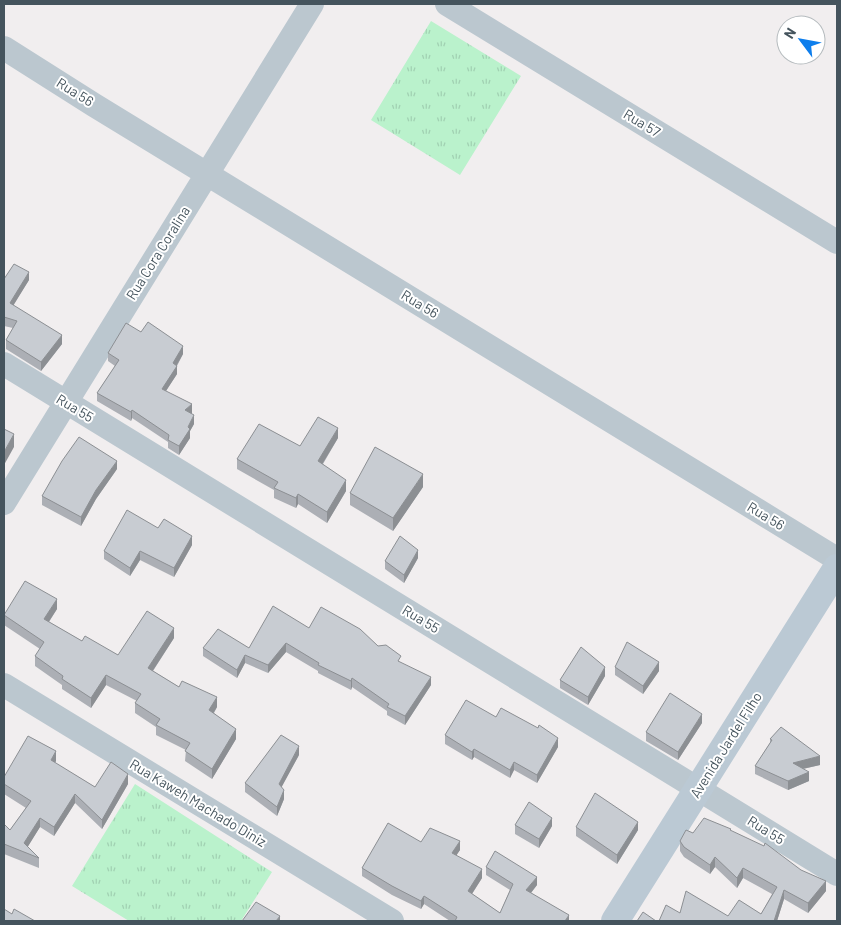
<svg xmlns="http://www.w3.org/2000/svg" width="841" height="925" font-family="Barlow,sans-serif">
	<defs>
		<pattern id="grass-tufts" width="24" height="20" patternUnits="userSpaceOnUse" patternTransform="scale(1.25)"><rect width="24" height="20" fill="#baf2cc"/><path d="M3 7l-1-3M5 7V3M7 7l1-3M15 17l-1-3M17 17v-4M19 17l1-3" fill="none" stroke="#a1d1b2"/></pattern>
	</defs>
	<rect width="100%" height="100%" fill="#f1eeef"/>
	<path fill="url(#grass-tufts)" d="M431 21 521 76 460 175 371 120Z
		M135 784 272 872 241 921H129L72 886Z"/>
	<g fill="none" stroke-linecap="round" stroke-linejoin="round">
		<path stroke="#bbc7cf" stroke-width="24" d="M447 4 837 242
			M4 48 94 105 837 559
			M4 364 837 874
			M4 503 312 4
			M4 685 392 921"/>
		<path stroke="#bbc9d4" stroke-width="28" d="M615 921 837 568"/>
	</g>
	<path fill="#acafb5" d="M4 279 29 280 13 305 62 344 41 371 6 349V340L13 328 4 326Z
		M141 332 183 354 177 366V374L166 391 192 413 191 414 194 424 190 431V438L179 455 168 448V442L132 418 131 421 97 401V393L115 366 108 361V353Z
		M338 438 323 464 346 491 327 523 298 504 296 508 274 498V490L237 469V459Z
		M117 469 96 499 81 526 42 505V496Z
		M423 487 393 531 350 505V493Z
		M158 528 192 545 174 577 140 560 130 576 104 559V551Z
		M418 558 404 583 385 569V561Z
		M57 609 49 622 82 641 118 655 174 638 153 671 179 687 217 707 214 713 236 739 212 779 185 761 186 750 156 735V727L135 713V703L137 701 106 685 91 708 62 689V685L35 666V656L40 649 4 625V615Z
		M309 628 378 646 401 663 431 685 405 725 387 715V711L352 687 351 690 318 673V671L286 652 268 673 245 663 237 678 203 656V648H249Z
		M615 667 659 671 643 694 615 675Z
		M605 676 588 705 560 688V680Z
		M496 717 558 747 537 783 514 770 510 778 474 757 472 760 445 744V735Z
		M702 723 678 760 646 741V732Z
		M770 739 820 765 803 769 809 781 788 790 755 774V766L770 743Z
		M299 755 281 787 284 799 277 816 245 792V783Z
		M56 761 55 763 95 787 128 784 102 829 75 803 54 836 40 827 27 847 39 858V868L4 854V824L10 830 26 808 4 794V777Z
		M515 825 552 826 539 848 515 834Z
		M576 827 638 830 617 864 576 836Z
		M731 831 826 891 808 913 784 899 777 921 680 913 728 916 761 914 772 894 743 878 737 888 715 867 710 874 684 857 680 851V841Z
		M421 842 460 850 456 855 482 878 472 894 500 913 510 890 486 875V867L537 885 531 893 569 921H450L424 904 421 909 392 895 362 876V868Z"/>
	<path fill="#8c8f93" d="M29 272V280L10 311V303Z
		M62 335V344L41 371V362Z
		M183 346V354L174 370 177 366V374L162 397V389L173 363Z
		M192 404V413L185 419V410Z
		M132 410V418L131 421V412Z
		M194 415V424L190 431V438L179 455V446Z
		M338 428V438L318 471V461Z
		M14 434V447L4 465V452Z
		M117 461V469L96 499 81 526V517L96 490Z
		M423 474V487L393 531V518Z
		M346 480V491L327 523V512Z
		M298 494V504L296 508V498Z
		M192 536V545L174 577V568Z
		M418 550V558L404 583V575Z
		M140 551V560L130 576V568Z
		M57 599V609L44 629V619Z
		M174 628V638L148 678V668Z
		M286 643V652L268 673V665Z
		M245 655V663L237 678V670Z
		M659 662V671L643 694V686Z
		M605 667V676L588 705V697Z
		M106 675V685L91 708V698Z
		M431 677V685L405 725V716Z
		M352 678V687L351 690V681Z
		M217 697V707L209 720V710Z
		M702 714V723L678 760V752Z
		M236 729V739L212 779V769Z
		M558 738V747L537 783V775Z
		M299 746V755L279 792V784Z
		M474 749V757L472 760V752Z
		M56 751V761L51 770V760Z
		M820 756V765L793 771V763Z
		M514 762V770L510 778V770Z
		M809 772V781L788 790V781Z
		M128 774V784L102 829V820Z
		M284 790V799L277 816V807Z
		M75 794V803L54 836V827Z
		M40 818V827L24 853V843Z
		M552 818V826L539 848V839Z
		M638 822V830L617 864V855Z
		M460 841V850L452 862V853Z
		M715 857V867L710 874V865Z
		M743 868V878L737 888V878Z
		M482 869V878L468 900V891Z
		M537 877V885L526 899V890Z
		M826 881V891L808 913V903Z
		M784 890V899L777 921H774Z
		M424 896V904L421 909V901Z
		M569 915V921H565Z
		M280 916V921H276Z"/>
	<path fill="#c8ccd2" stroke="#8c8f93" d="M14 264 29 272 10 303 62 335 41 362 6 340 17 321 4 317V279Z
		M148 322 183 346 173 363 177 366 162 389 192 404 185 410 194 415 188 427 190 429 179 446 168 440 169 435 132 410 131 412 97 393 119 360 108 353 126 323 141 332Z
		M318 417 338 428 318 461 346 480 327 512 298 494 296 498 274 488 278 482 237 459 259 424 300 446Z
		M4 429 14 434 4 452Z
		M79 437 117 461 96 490 81 517 42 496 62 461Z
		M375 447 423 474 393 518 350 493Z
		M127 510 158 528 164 519 192 536 174 568 140 551 130 568 104 551Z
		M400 536 418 550 404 575 385 561Z
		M25 581 57 599 44 619 82 641 85 636 118 655 147 611 174 628 148 668 179 687 182 681 217 697 209 710 236 729 212 769 185 751 190 743 156 725 160 719 135 703 141 694 106 675 91 698 62 679 63 676 35 656 44 642 4 615Z
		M273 606 309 628 321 607 360 629 378 646 386 645 401 656 398 661 431 677 405 716 387 707 389 704 352 678 351 681 318 665 319 663 286 643 268 665 245 655 237 670 203 648 218 629 249 648Z
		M627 642 659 662 643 686 615 667Z
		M581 647 605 667 588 697 560 680Z
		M670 693 702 714 678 752 646 732Z
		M466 700 496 717 501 708 538 728 539 725 558 738 537 775 514 762 510 770 474 749 472 752 445 735Z
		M781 727 820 756 793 763 809 772 788 781 755 766 772 740 770 739Z
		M281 735 299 746 279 784 284 790 277 807 245 783Z
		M28 736 56 751 51 760 95 787 111 762 128 774 102 820 75 794 54 827 40 818 24 843 39 858 4 844V824L10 830 31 801 4 784V777Z
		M595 793 638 822 617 855 576 827Z
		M529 802 552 818 539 839 515 825Z
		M704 818 731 829 730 830 764 846 765 843 801 870 826 881 808 903 784 890 774 921H659L666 905 680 913 686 891 728 916 739 900 761 914 777 887 743 868 737 878 715 857 710 865 684 847 680 841 686 830 693 833Z
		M388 823 421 842 430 828 460 841 452 853 482 869 468 891 500 913 513 884 486 867 495 851 537 877 526 890 569 915 565 921H455L457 917 424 896 421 901 392 886 362 868Z
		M256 902 280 916 276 921H242Z
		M4 909 12 914 14 909 35 921H4Z
		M643 912 656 921H637Z"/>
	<g text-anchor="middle" stroke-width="4" stroke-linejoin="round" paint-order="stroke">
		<g font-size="14" fill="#45545d" stroke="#fff">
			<text transform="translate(75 92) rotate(32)" y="5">Rua 56</text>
			<text transform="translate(642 123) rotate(31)" y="5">Rua 57</text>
			<text transform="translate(158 253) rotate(-58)" y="5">Rua Cora Coralina</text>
			<text transform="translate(420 304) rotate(31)" y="5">Rua 56</text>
			<text transform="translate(75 408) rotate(31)" y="5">Rua 55</text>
			<text transform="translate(766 516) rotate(31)" y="5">Rua 56</text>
			<text transform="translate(421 619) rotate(31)" y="5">Rua 55</text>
			<text transform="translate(726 745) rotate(-58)" y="5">Avenida Jardel Filho</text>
			<text transform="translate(198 803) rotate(31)" y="5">Rua Kaweh Machado Diniz</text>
			<text transform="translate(766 830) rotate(32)" y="5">Rua 55</text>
		</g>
	</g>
	<rect width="841" height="925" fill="none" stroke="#45545d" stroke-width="10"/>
	<g transform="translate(801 40) rotate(302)"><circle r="24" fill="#ffffff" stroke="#b5bbbe"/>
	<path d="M0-4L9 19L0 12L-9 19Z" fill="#0e7eec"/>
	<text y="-8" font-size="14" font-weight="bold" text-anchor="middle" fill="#45545d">N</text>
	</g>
</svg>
